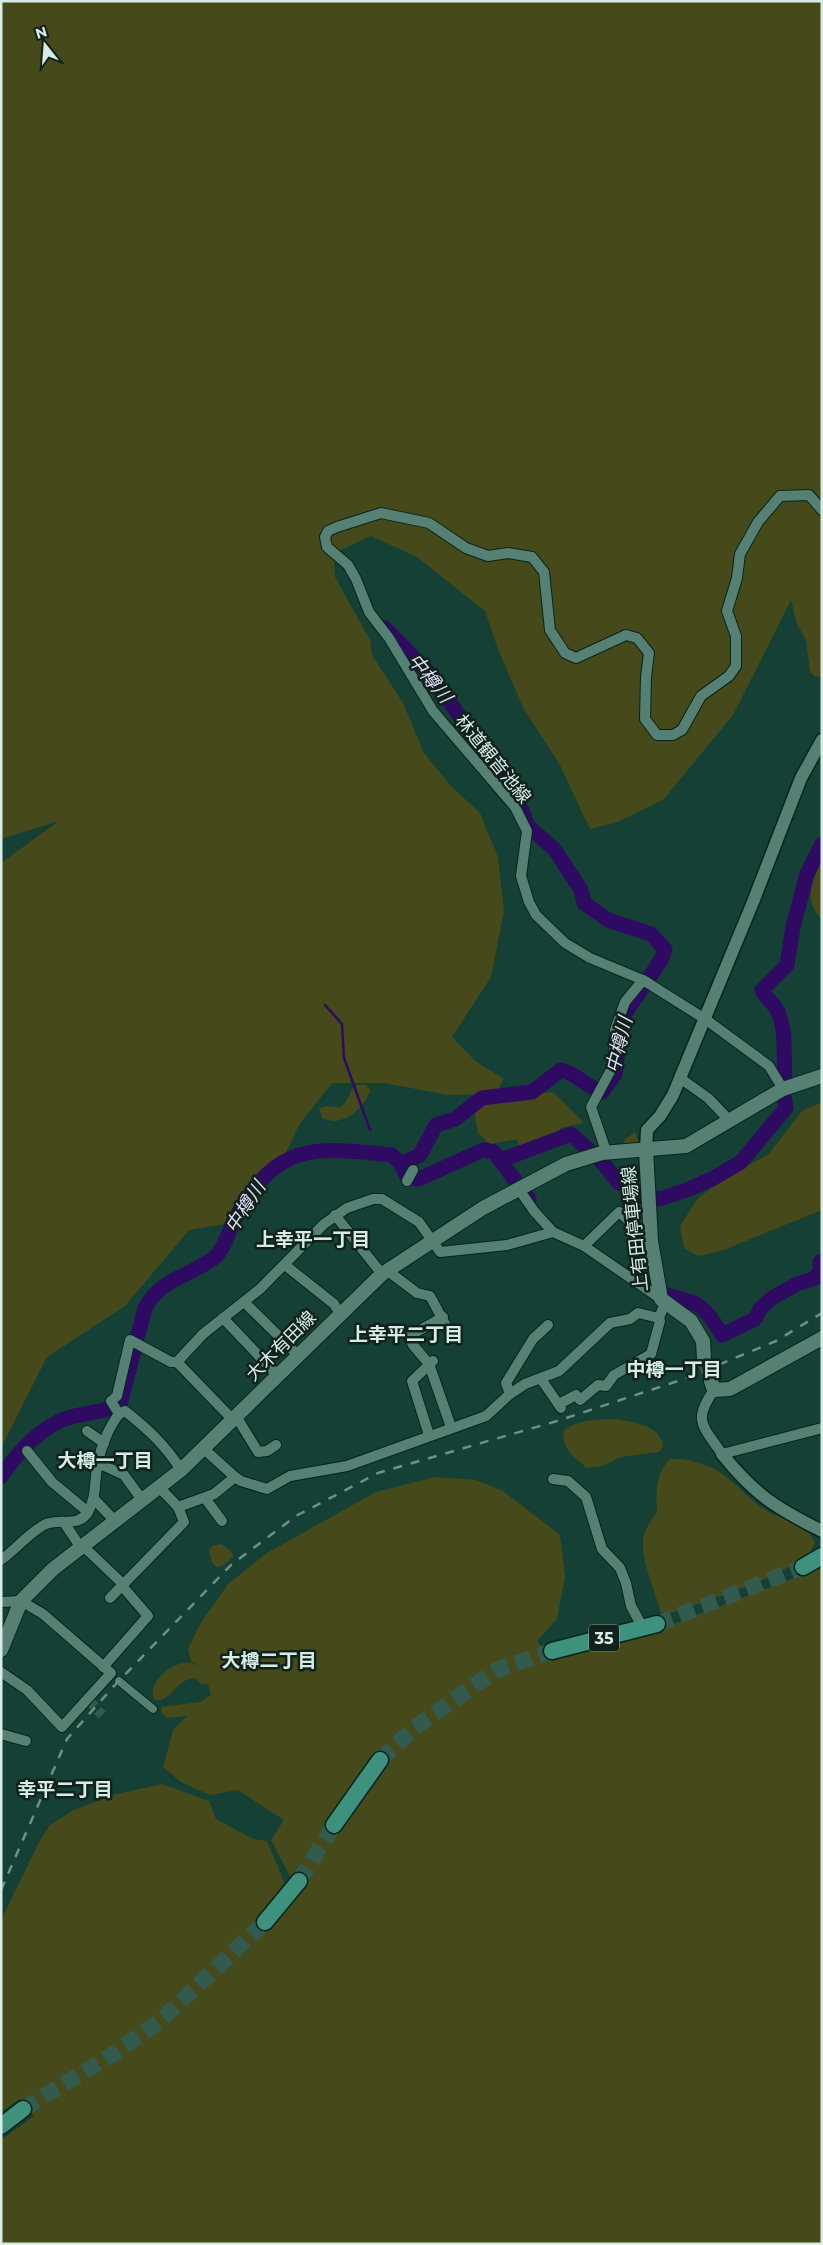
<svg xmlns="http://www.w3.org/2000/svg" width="823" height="2245" font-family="Montserrat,'Noto Sans JP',sans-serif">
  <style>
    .green { fill: #464a1a }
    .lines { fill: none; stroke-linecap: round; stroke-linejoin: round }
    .stream { stroke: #2f0a63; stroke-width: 2.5 }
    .river { stroke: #2f0a63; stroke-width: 15 }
    .minor-tunnel { stroke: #325a4f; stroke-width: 10; stroke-dasharray: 10 5; stroke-linecap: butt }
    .secondary-tunnel { stroke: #325a4f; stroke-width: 14; stroke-dasharray: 14 7; stroke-linecap: butt }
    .trunk-tunnel { stroke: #325a4f; stroke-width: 16; stroke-dasharray: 16 8; stroke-linecap: butt }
    .pedestrian-casing { stroke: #04251d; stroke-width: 10 }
    .minor-casing { stroke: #04251d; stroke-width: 12 }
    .tertiary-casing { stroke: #04251d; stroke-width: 15 }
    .secondary-casing { stroke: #04251d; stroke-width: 16 }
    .trunk-casing { stroke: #04251d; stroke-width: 19 }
    .pedestrian { stroke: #568074; stroke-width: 8 }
    .minor { stroke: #568074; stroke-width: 10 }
    .tertiary { stroke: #568074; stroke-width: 12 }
    .secondary { stroke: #568074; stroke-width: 14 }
    .trunk { stroke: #3e927d; stroke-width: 16 }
    .rail { stroke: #6f9087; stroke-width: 2.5; stroke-dasharray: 9 9; stroke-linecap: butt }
    .labels { text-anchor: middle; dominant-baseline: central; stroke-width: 5; stroke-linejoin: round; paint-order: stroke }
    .shield { fill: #11221d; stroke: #9bafa9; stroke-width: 1 }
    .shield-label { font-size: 16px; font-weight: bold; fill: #d6ece5 }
    .street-label { font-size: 18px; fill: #d6ece5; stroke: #11221d }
    .water-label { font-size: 19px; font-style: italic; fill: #dfdbf4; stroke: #11221d }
    .neighbourhood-label { font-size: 19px; font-weight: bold; fill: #d6ece5; stroke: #11221d }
  </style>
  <rect width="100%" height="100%" fill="#154035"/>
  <g class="green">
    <path d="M1,1h821v676l-8,-1 -4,-5 -4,-31 -9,-16 -6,-24 -58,115 -70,85 -46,22 -27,7 -30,-64 -36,-56 -25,-57 -14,-41 -68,-54 -46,-21 -37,17 1,24 35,63 2,15 31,48 21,50 27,33 29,27 18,44 6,54 -13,66 -39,60 23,24 29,18 -9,15 -46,1 -65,-12h-52l-33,42 -21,44 -47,54 -42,7 -64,76 -78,51 -46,91v-585l58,-42 -58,18z"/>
    <path d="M822,858v62c-20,-22 -9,-38 0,-62z"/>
    <path d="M358,1085h8l4,5c-3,14 -21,31 -36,31 -3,0 -8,-2 -12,-3l-3,-10c21,-7 20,11 33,-19z"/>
    <path d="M553,1092l31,31 -24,5v5l-41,13 -2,-7 -27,5 -12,-11 -4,-22 10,-9z"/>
    <path d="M822,1102v108l-101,41 -23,5 -14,-8 -4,-22 18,-28 29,-21 42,-23 33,-43z"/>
    <path d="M635,1132l4,11 -14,2 -1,-5z"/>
    <path d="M616,1419c16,3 45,6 47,27l-4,6 -38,5 -18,9 -16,2c-13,-11 -27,-20 -23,-38 16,-11 33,-10 52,-11z"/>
    <path d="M670,1459c14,-1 33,4 46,11 20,11 34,33 55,43 17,8 35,10 44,29 -3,10 -10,18 -20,22 -41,23 -89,37 -133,52 -6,-24 -20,-50 -19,-76 1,-10 8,-20 14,-28 -1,-19 -2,-38 13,-53z"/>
    <path d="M435,1477l41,3 27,11 57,44 5,41 -8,43 -20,22 13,17 115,-31 137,-52 20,-12v681h-821v-104l33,-24 -14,-17 -19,13v-192l38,-78 11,-17 22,-14 41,-16 49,-11 47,17 7,18 37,20 14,2 19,45 -30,32 15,10 34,-44 -15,-8 -19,-36 13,-20 -46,-30 -28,5 -29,-13 -18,-15 10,-37 14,-14 -20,2 -6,-6v-5l39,-5 11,-7 -3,-11h-6l-7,-6c-19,0 -26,28 -41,21 -7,-18 21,-40 38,-36 3,1 8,4 11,5l-12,-7 -3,-12 12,-25 28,-40 39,-31 109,-61z"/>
    <path d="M222,1544l10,8 1,5 -11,9 -5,1 -5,-4 -3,-12 3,-5z"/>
  </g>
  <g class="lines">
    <path class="stream" d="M325,1005l17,19 2,34 26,72"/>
    <g class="river">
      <path d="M385,628l47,48 86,126 10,24 27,24 26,40 3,13 24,17 43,14 14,15 -4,11 -39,58 -7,56 -13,18c-18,-6 -22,-17 -41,-22l-29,22 -50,6 -27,21 -19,6 -16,30 -19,9"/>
      <path d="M785,1080c-2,-21 2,-48 -7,-68 -3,-9 -13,-13 -16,-22l25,-25 6,-38 14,-53 15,-30"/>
      <path d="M501,1160l70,-26 32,29 15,19 30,18 15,-2 26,-9 23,-10 29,-17 45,-54 -2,-13"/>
      <path d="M654,1289c13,8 26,9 40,14 13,6 21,21 28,32l33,-16 5,-10 12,-11 25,-14 18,-6 5,-7v-9l2,-1"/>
      <path d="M1,1477c15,-23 42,-53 70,-60 18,-5 33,-4 49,-13l25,-96c16,-30 44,-31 69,-50 12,-10 15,-30 23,-43 42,-74 78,-68 155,-60l9,9 6,13 12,2 64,-29 11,2 35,47"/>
    </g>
    <path class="minor-tunnel" d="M88,1699l14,16"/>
    <path class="secondary-tunnel" d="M704,1359l7,22"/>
    <g class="trunk-tunnel">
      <path d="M657,1624l146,-57"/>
      <path d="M380,1760l34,-32 84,-59 54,-18"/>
      <path d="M299,1881l35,-56"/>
      <path d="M23,2109l87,-53 50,-35 105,-99"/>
    </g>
    <g class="pedestrian-casing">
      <path id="pedestrian" d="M119,1681l34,28"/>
    </g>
    <g class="minor-casing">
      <g id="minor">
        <path d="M701,1016l68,50 14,23"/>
        <path d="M705,1019l-62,-39 -53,-22 -25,-15 -29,-28 -7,-13 -8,-26 6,-45 -12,-24 -82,-96 -44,-73 -20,-26 -13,-33 -8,-14 -21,-18 -2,-10 3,-6 9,-4 44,-14 48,10 37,25 22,8 20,-3 24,4 12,15 6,58 15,23 11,5 50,-23 11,3 12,15 -3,24 -1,42 12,16h16l9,-5 19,-34 28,-20 7,-10v-30l-9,-25 10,-33 3,-24 18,-32 22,-26 29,-1 13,15"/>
        <path d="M680,1078l28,20 22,23"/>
        <path d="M604,1145l-13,-38 22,-41 2,-36 10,-28 18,-22 5,3"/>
        <path d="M407,1181l6,-11"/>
        <path d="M518,1188l16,23 19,21 31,14 77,53"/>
        <path d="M335,1215l47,59"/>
        <path d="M584,1246l35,-34 32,28"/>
        <path d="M285,1265l49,39 6,10"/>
        <path d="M388,1271l29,22 13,3 21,39"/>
        <path d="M245,1303l54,53"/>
        <path d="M443,1317l-34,19 4,9 16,19 22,63"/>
        <path d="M223,1318l55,58"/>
        <path d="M177,1362l56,58"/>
        <path d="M541,1379l20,29"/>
        <path d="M714,1390c-22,31 -11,36 8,64l100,-26"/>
        <path d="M510,1394l-4,-11 27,-44 15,-14"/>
        <path d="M559,1404l17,-9 4,5 18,-15 8,1 8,-11 37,-21 9,-33 -1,-3"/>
        <path d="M119,1414l-8,-13 6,-5 13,-56 41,22h6l26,-28 57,-45 64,-65 23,-16 26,-9h9l37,23 21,30 67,-7 46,-13"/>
        <path d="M236,1416l22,36 9,-1 9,-6"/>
        <path d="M87,1431l17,12"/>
        <path d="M429,1435l-17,-54 21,-20"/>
        <path d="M27,1451l25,31 36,30"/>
        <path d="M98,1463l26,12 19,26"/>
        <path d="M235,1477l6,4 26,8 23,-13 57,-10 139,-50 24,-22 15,-10 34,-13 51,-48 20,-4 8,-6 21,5 6,-15"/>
        <path d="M553,1479l15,2 18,16 16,52 18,19 6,15 5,23 12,22"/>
        <path d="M205,1498l17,23"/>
        <path d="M94,1499l22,23"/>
        <path d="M178,1507l36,-13 21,-17 -31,-28"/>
        <path d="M65,1524l16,24"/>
        <path d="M83,1546l41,39"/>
        <path d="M1,1560c14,-10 31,-30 45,-36 15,-6 32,4 42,-12 9,-15 6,-33 10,-49 3,-17 11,-36 21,-49l6,-3c23,18 41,35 56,59"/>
        <path d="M110,1598l74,-76 -6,-15 -18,-19"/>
        <path d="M1,1602l20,-1 22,13 68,59 -49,54 -35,-37 -26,-18"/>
        <path d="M103,1667l45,-51 -25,-29"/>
        <path d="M1,1734l25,7"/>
      </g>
    </g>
    <g class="tertiary-casing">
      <g id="tertiary">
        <path d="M646,1150l1,-20 13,-14 13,-21 80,-193 48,-124 21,-38"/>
        <path d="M722,1454c33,41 54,54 100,77"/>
      </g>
    </g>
    <g class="secondary-casing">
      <g id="secondary">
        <path d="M646,1150l5,91 10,58 30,22 12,20 1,18"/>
        <path d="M711,1381l3,9 16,-1 92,-51"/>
        <path d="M1,1650l20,-49 32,-32 128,-99 201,-196 101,-66 83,-44 36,-11 84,-7 97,-57 39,-13"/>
      </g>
    </g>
    <g class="trunk-casing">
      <g id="trunk">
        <path d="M803,1567l19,-11"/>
        <path d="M552,1651l105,-27"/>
        <path d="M334,1825l46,-65"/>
        <path d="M265,1922l34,-41"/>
        <path d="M1,2126l22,-17"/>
      </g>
    </g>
    <use href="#pedestrian" class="pedestrian"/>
    <use href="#minor" class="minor"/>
    <use href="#tertiary" class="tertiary"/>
    <use href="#secondary" class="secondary"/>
    <use href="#trunk" class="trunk"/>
    <path class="rail" d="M1,1890l66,-151 47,-53 117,-121 65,-49 82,-43 179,-52 127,-42 92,-38 46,-28"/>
  </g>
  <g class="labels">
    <rect class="shield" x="589" y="1624.5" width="30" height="27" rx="4"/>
    <g class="shield-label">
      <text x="604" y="1638">35</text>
    </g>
    <g class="street-label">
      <text transform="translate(493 759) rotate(51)">林道観音池線</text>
      <text transform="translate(635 1229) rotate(-96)">上有田停車場線</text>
      <text transform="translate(281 1346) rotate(-45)">大木有田線</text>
    </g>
    <g class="water-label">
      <text transform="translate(430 678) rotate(51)">中樽川</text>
      <text transform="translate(619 1045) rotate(-76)">中樽川</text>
      <text transform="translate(245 1207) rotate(-57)">中樽川</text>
    </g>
    <g class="neighbourhood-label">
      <text x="313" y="1239">上幸平一丁目</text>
      <text x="406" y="1334">上幸平二丁目</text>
      <text x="674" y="1369">中樽一丁目</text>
      <text x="105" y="1460">大樽一丁目</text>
      <text x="269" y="1660">大樽二丁目</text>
      <text x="65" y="1789">幸平二丁目</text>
    </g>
  </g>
  <rect width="823" height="2245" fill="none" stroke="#d6ece5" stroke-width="5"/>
  <g transform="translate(45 45) rotate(343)" stroke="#11221d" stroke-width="4" paint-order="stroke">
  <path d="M0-4L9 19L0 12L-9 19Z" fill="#d6ece5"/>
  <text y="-8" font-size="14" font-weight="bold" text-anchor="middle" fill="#d6ece5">N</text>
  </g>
</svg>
